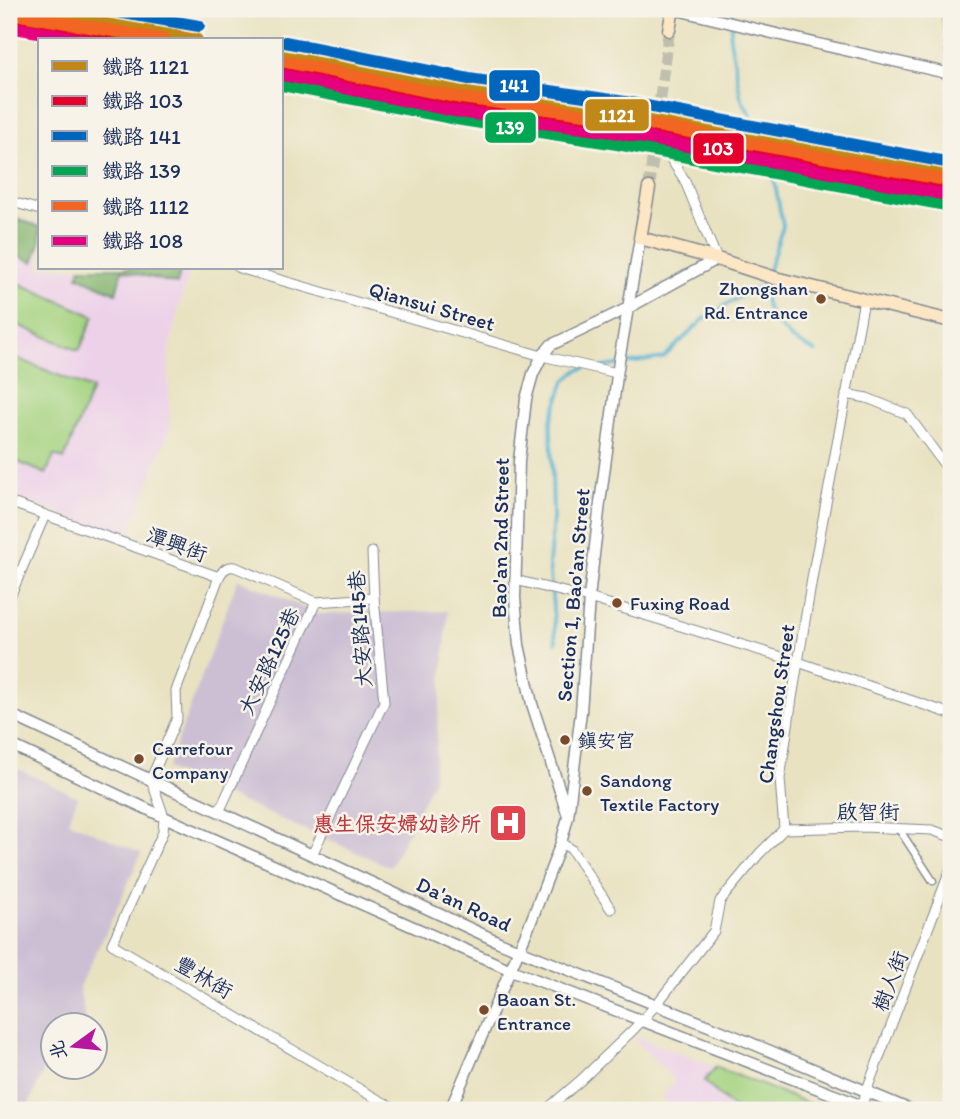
<svg xmlns="http://www.w3.org/2000/svg" width="960" height="1119" font-family="Itim,'LXGW WenKai TC',sans-serif">
  <style>
    .built { fill: #edd1e9 }
    .industrial { fill: #ccbfd4 }
    .green { fill: #a5d381; stroke: #608170; stroke-width: 2 }
    .forest { fill: #84b56f; stroke: #507266; stroke-width: 2 }
    .lines { fill: none; stroke-linecap: round; stroke-linejoin: round }
    .stream { stroke: #54b3d2; stroke-width: 3.5 }
    .secondary-tunnel { stroke: #c0bead; stroke-width: 12; stroke-dasharray: 12 6; stroke-linecap: butt }
    .pedestrian-casing { stroke: #828890; stroke-width: 9 }
    .minor-casing { stroke: #828890; stroke-width: 11 }
    .tertiary-casing { stroke: #828890; stroke-width: 13 }
    .secondary-casing { stroke: #828890; stroke-width: 15 }
    .pedestrian { stroke: #fff; stroke-width: 6 }
    .minor { stroke: #fff; stroke-width: 9 }
    .tertiary { stroke: #fff; stroke-width: 10 }
    .secondary { stroke: #fce6c4; stroke-width: 12 }
    .rail { stroke: #1b2f5e; stroke-width: 3.5 }
    .rail-1-casing { stroke: #f7f3e8; stroke-width: 18 }
    .rail-2-casing { stroke: #f7f3e8; stroke-width: 18 }
    .rail-3-casing { stroke: #f7f3e8; stroke-width: 18 }
    .rail-4-casing { stroke: #f7f3e8; stroke-width: 18 }
    .rail-5-casing { stroke: #f7f3e8; stroke-width: 18 }
    .rail-6-casing { stroke: #f7f3e8; stroke-width: 18 }
    .rail-1 { stroke: #c08818; stroke-width: 12 }
    .rail-2 { stroke: #e4002b; stroke-width: 12 }
    .rail-3 { stroke: #0065bd; stroke-width: 12 }
    .rail-4 { stroke: #00a651; stroke-width: 12 }
    .rail-5 { stroke: #f26522; stroke-width: 12 }
    .rail-6 { stroke: #e5007d; stroke-width: 12 }
    .bus-dot { fill: #7a4b2a; stroke: #f7f3e8; stroke-width: 2.5 }
    .labels { text-anchor: middle; dominant-baseline: central; stroke-width: 5; stroke-linejoin: round; paint-order: stroke }
    .bus-label { font-size: 19px; fill: #1b2f5e; stroke: #f7f3e8; text-anchor: start }
    .street-label { font-size: 21px; fill: #1b2f5e; stroke: #f7f3e8 }
    .health-label { font-size: 21px; font-weight: bold; fill: #be3a42; stroke: #f7f3e8; text-anchor: end }
    .line-badge { stroke: #f7f3e8; stroke-width: 2.5 }
    .badge-label { font-size: 19px; text-anchor: middle; font-weight: bold; fill: #fff }
  </style>
  <rect width="100%" height="100%" fill="#f7f3e8"/>
  <filter id="ink" filterUnits="userSpaceOnUse"><feTurbulence type="fractalNoise" baseFrequency=".0143" numOctaves="2"/><feDisplacementMap in="SourceGraphic" scale="14" xChannelSelector="R" yChannelSelector="G"/><feConvolveMatrix kernelMatrix="1 2 1 2 8 2 1 2 1" color-interpolation-filters="sRGB"/></filter>
  <filter id="wash" filterUnits="userSpaceOnUse"><feTurbulence type="fractalNoise" baseFrequency=".00686" numOctaves="4" result="noise"/><feDisplacementMap in="SourceGraphic" scale="28" xChannelSelector="R" yChannelSelector="G"/><feGaussianBlur stdDeviation="1.57" result="paint"/><feColorMatrix in="noise" values="0 0 0 0 0 0 0 0 0 0 0 0 0 0 0 0 0 1.4 0 .05"/><feComposite in="paint" operator="in"/></filter>
  <g filter="url(#wash)">
    <rect width="100%" height="100%" fill="#e9e2c1"/>
    <g class="built">
      <path d="M9,214l31,11v43h152l-13,37 -11,52 2,71 -43,110 -118,-43z"/>
      <path d="M638,1037l184,73h-146l-14,-14 13,-15 -41,-42z"/>
    </g>
    <g class="industrial">
      <path d="M238,579l80,35 130,-3 -15,170 -43,86 -223,-98z"/>
      <path d="M9,765l69,32 -10,24 73,32 -25,58 -37,76 7,37h-34v29l-26,57h-17z"/>
    </g>
    <g class="green">
      <path d="M9,279l85,37 -15,35 -70,-30z"/>
      <path d="M9,355l83,34 -28,70 -10,-4 -8,19 -37,-16z"/>
      <path d="M716,1067l109,43h-90l-31,-29z"/>
    </g>
    <g class="forest">
      <path d="M9,216l31,11v16l-7,19 -24,-10z"/>
      <path d="M80,268h101l-4,16 -55,-14 -6,23 -38,-17z"/>
    </g>
    <g class="lines">
      <g class="stream">
        <path d="M733,9l-3,30 11,59 16,29 17,52 9,47 -19,59 2,20 5,12 21,22 24,13"/>
        <path d="M603,367l60,-9 41,-39 32,-20 28,-14"/>
        <path d="M556,642l-7,-79 4,-44 -2,-99 14,-39 13,-11 7,-2"/>
      </g>
    </g>
  </g>
  <g filter="url(#ink)">
    <g class="lines">
      <path class="secondary-tunnel" d="M649,188l20,-158"/>
      <g class="pedestrian-casing">
        <path id="pedestrian" d="M899,829l34,52"/>
      </g>
      <g class="minor-casing">
        <g id="minor">
          <path d="M946,9l5,60"/>
          <path d="M666,152l18,27 33,80"/>
          <path d="M9,201l31,9"/>
          <path d="M239,268l303,88 75,17"/>
          <path d="M846,394l21,4 40,16 37,50 7,8"/>
          <path d="M9,502l210,75c4,-7 7,-11 16,-10l81,35 58,-4"/>
          <path d="M219,577l-43,114 1,27 -26,61 13,38 -1,15 -51,112 249,146 36,20"/>
          <path d="M515,580l74,18 209,64 153,52"/>
          <path d="M9,599l36,-84"/>
          <path d="M219,812l97,-210"/>
          <path d="M784,829l79,-2 69,3 19,7"/>
          <path d="M561,843l10,6 40,60"/>
          <path d="M312,855l72,-153 -10,-104 -2,-46"/>
          <path d="M862,1106l4,-14 85,-224"/>
          <path d="M546,1110l35,-30 53,-51 22,-24 58,-74 6,-30 39,-47 25,-25 -4,-50 12,-81 22,-131 50,-267"/>
        </g>
      </g>
      <g class="tertiary-casing">
        <g id="tertiary">
          <path d="M673,9l141,34 137,31"/>
          <path d="M9,714l490,228 240,96 172,72"/>
          <path d="M9,744l155,73 347,153 362,140"/>
          <path d="M567,813l-35,-109 -13,-59 -4,-47 4,-137 7,-62 7,-25 9,-18 9,-11 77,-37 89,-49"/>
          <path d="M450,1110l80,-186 31,-81 7,-26 13,-105 8,-114 11,-95 19,-142 21,-123"/>
        </g>
      </g>
      <g class="secondary-casing">
        <g id="secondary">
          <path d="M669,30l4,-21"/>
          <path d="M649,188l-9,50 77,21 58,19 176,43"/>
        </g>
      </g>
      <use href="#pedestrian" class="pedestrian"/>
      <use href="#minor" class="minor"/>
      <use href="#tertiary" class="tertiary"/>
      <use href="#secondary" class="secondary"/>
      <g class="rail">
        <path d="M601,117l14,6 137,29 67,20 132,27"/>
        <path d="M689,129l206,21 56,10"/>
      </g>
      <g class="rail-1-casing">
        <g id="rail-1">
          <path d="M21,9l176,31"/>
          <path d="M282,56l185,37 155,23 329,61"/>
        </g>
      </g>
      <g class="rail-2-casing">
        <g id="rail-2">
          <path d="M19,23l99,17"/>
          <path d="M282,70l182,37 156,23 328,61"/>
        </g>
      </g>
      <g class="rail-3-casing">
        <g id="rail-3">
          <path d="M100,9l99,17"/>
          <path d="M285,42l184,37 156,23 326,61"/>
        </g>
      </g>
      <g class="rail-4-casing">
        <path id="rail-4" d="M282,85l180,35 155,24 329,61"/>
      </g>
      <g class="rail-5-casing">
        <g id="rail-5">
          <path d="M9,13l156,27"/>
          <path d="M282,61l179,37 154,20 336,63"/>
        </g>
      </g>
      <g class="rail-6-casing">
        <g id="rail-6">
          <path d="M9,27l75,13"/>
          <path d="M282,75l176,37 155,20 335,63"/>
        </g>
      </g>
      <use href="#rail-1" class="rail-1"/>
      <use href="#rail-2" class="rail-2"/>
      <use href="#rail-3" class="rail-3"/>
      <use href="#rail-4" class="rail-4"/>
      <use href="#rail-5" class="rail-5"/>
      <use href="#rail-6" class="rail-6"/>
    </g>
  </g>
  <defs>
    <g id="hospital-square" transform="scale(2.0125)"><rect x="-9" y="-9" width="18" height="18" rx="4" fill="#e0444e" stroke="#f7f3e8"/><path d="M-5-5h3v3.5h4V-5h3V5h-3V1.5h-4V5h-3Z" fill="#fff"/></g>
  </defs>
  <g fill-rule="evenodd">
    <use href="#hospital-square" x="508" y="823"/>
  </g>
  <g class="bus-dot">
    <circle cx="821" cy="299" r="6"/>
    <circle cx="617" cy="603" r="6"/>
    <circle cx="565" cy="740" r="6"/>
    <circle cx="139" cy="759" r="6"/>
    <circle cx="587" cy="791" r="6"/>
    <circle cx="484" cy="1010" r="6"/>
  </g>
  <g class="labels">
    <g class="bus-label">
      <text x="808" y="288" text-anchor="end">Zhongshan<tspan x="808" dy="24">Rd. Entrance</tspan></text>
      <text x="630" y="603">Fuxing Road</text>
      <text x="578" y="740">鎮安宮</text>
      <text x="152" y="748">Carrefour<tspan x="152" dy="24">Company</tspan></text>
      <text x="600" y="780">Sandong<tspan x="600" dy="24">Textile Factory</tspan></text>
      <text x="497" y="999">Baoan St.<tspan x="497" dy="24">Entrance</tspan></text>
    </g>
    <g class="street-label">
      <text transform="translate(432 306) rotate(16)">Qiansui Street</text>
      <text transform="translate(500 538) rotate(-89)">Bao'an 2nd Street</text>
      <text transform="translate(177 544) rotate(20)">潭興街</text>
      <text transform="translate(573 595) rotate(-85)">Section 1, Bao'an Street</text>
      <text transform="translate(360 629) rotate(-94)">大安路145巷</text>
      <text transform="translate(269 661) rotate(-65)">大安路125巷</text>
      <text transform="translate(776 704) rotate(-82)">Changshou Street</text>
      <text x="868" y="811">啟智街</text>
      <text transform="translate(464 904) rotate(25)">Da'an Road</text>
      <text transform="translate(204 977) rotate(30)">豐林街</text>
      <text transform="translate(890 981) rotate(-69)">樹人街</text>
    </g>
    <g class="health-label">
      <text x="481" y="823">惠生保安婦幼診所</text>
    </g>
  </g>
  <g class="line-badge">
    <rect x="488" y="69" width="53" height="33" rx="7" fill="#0065bd"/>
    <rect x="584" y="98" width="66" height="34" rx="7" fill="#c08818"/>
    <rect x="484" y="111" width="53" height="33" rx="7" fill="#00a651"/>
    <rect x="692" y="132" width="53" height="33" rx="7" fill="#e4002b"/>
  </g>
  <g class="badge-label">
    <text x="514" y="92">141</text>
    <text x="617" y="122">1121</text>
    <text x="510" y="134">139</text>
    <text x="718" y="155">103</text>
  </g>
  <rect width="960" height="1119" fill="none" stroke="#f7f3e8" stroke-width="35"/>
  <rect x="38" y="38" width="245" height="231" fill="#f7f3e8" stroke="#9fa5b1" stroke-width="2"/>
  <rect x="52" y="61" width="35" height="10" fill="#c08818" stroke="#9fa5b1" stroke-width="2"/>
  <text x="102" y="74" font-size="21" fill="#1b2f5e">鐵路 1121</text>
  <rect x="52" y="96" width="35" height="10" fill="#e4002b" stroke="#9fa5b1" stroke-width="2"/>
  <text x="102" y="108" font-size="21" fill="#1b2f5e">鐵路 103</text>
  <rect x="52" y="131" width="35" height="10" fill="#0065bd" stroke="#9fa5b1" stroke-width="2"/>
  <text x="102" y="144" font-size="21" fill="#1b2f5e">鐵路 141</text>
  <rect x="52" y="166" width="35" height="10" fill="#00a651" stroke="#9fa5b1" stroke-width="2"/>
  <text x="102" y="178" font-size="21" fill="#1b2f5e">鐵路 139</text>
  <rect x="52" y="201" width="35" height="10" fill="#f26522" stroke="#9fa5b1" stroke-width="2"/>
  <text x="102" y="214" font-size="21" fill="#1b2f5e">鐵路 1112</text>
  <rect x="52" y="236" width="35" height="10" fill="#e5007d" stroke="#9fa5b1" stroke-width="2"/>
  <text x="102" y="248" font-size="21" fill="#1b2f5e">鐵路 108</text>
  <g transform="translate(74 1046) rotate(255)"><circle r="33" fill="#f7f3e8" stroke="#9fa5b1" stroke-width="2"/>
  <path d="M0-5L12 26L0 18L-12 26Z" fill="#b5179e"/>
  <text y="-10" font-size="19" font-weight="bold" text-anchor="middle" fill="#1b2f5e">北</text>
  </g>
</svg>
